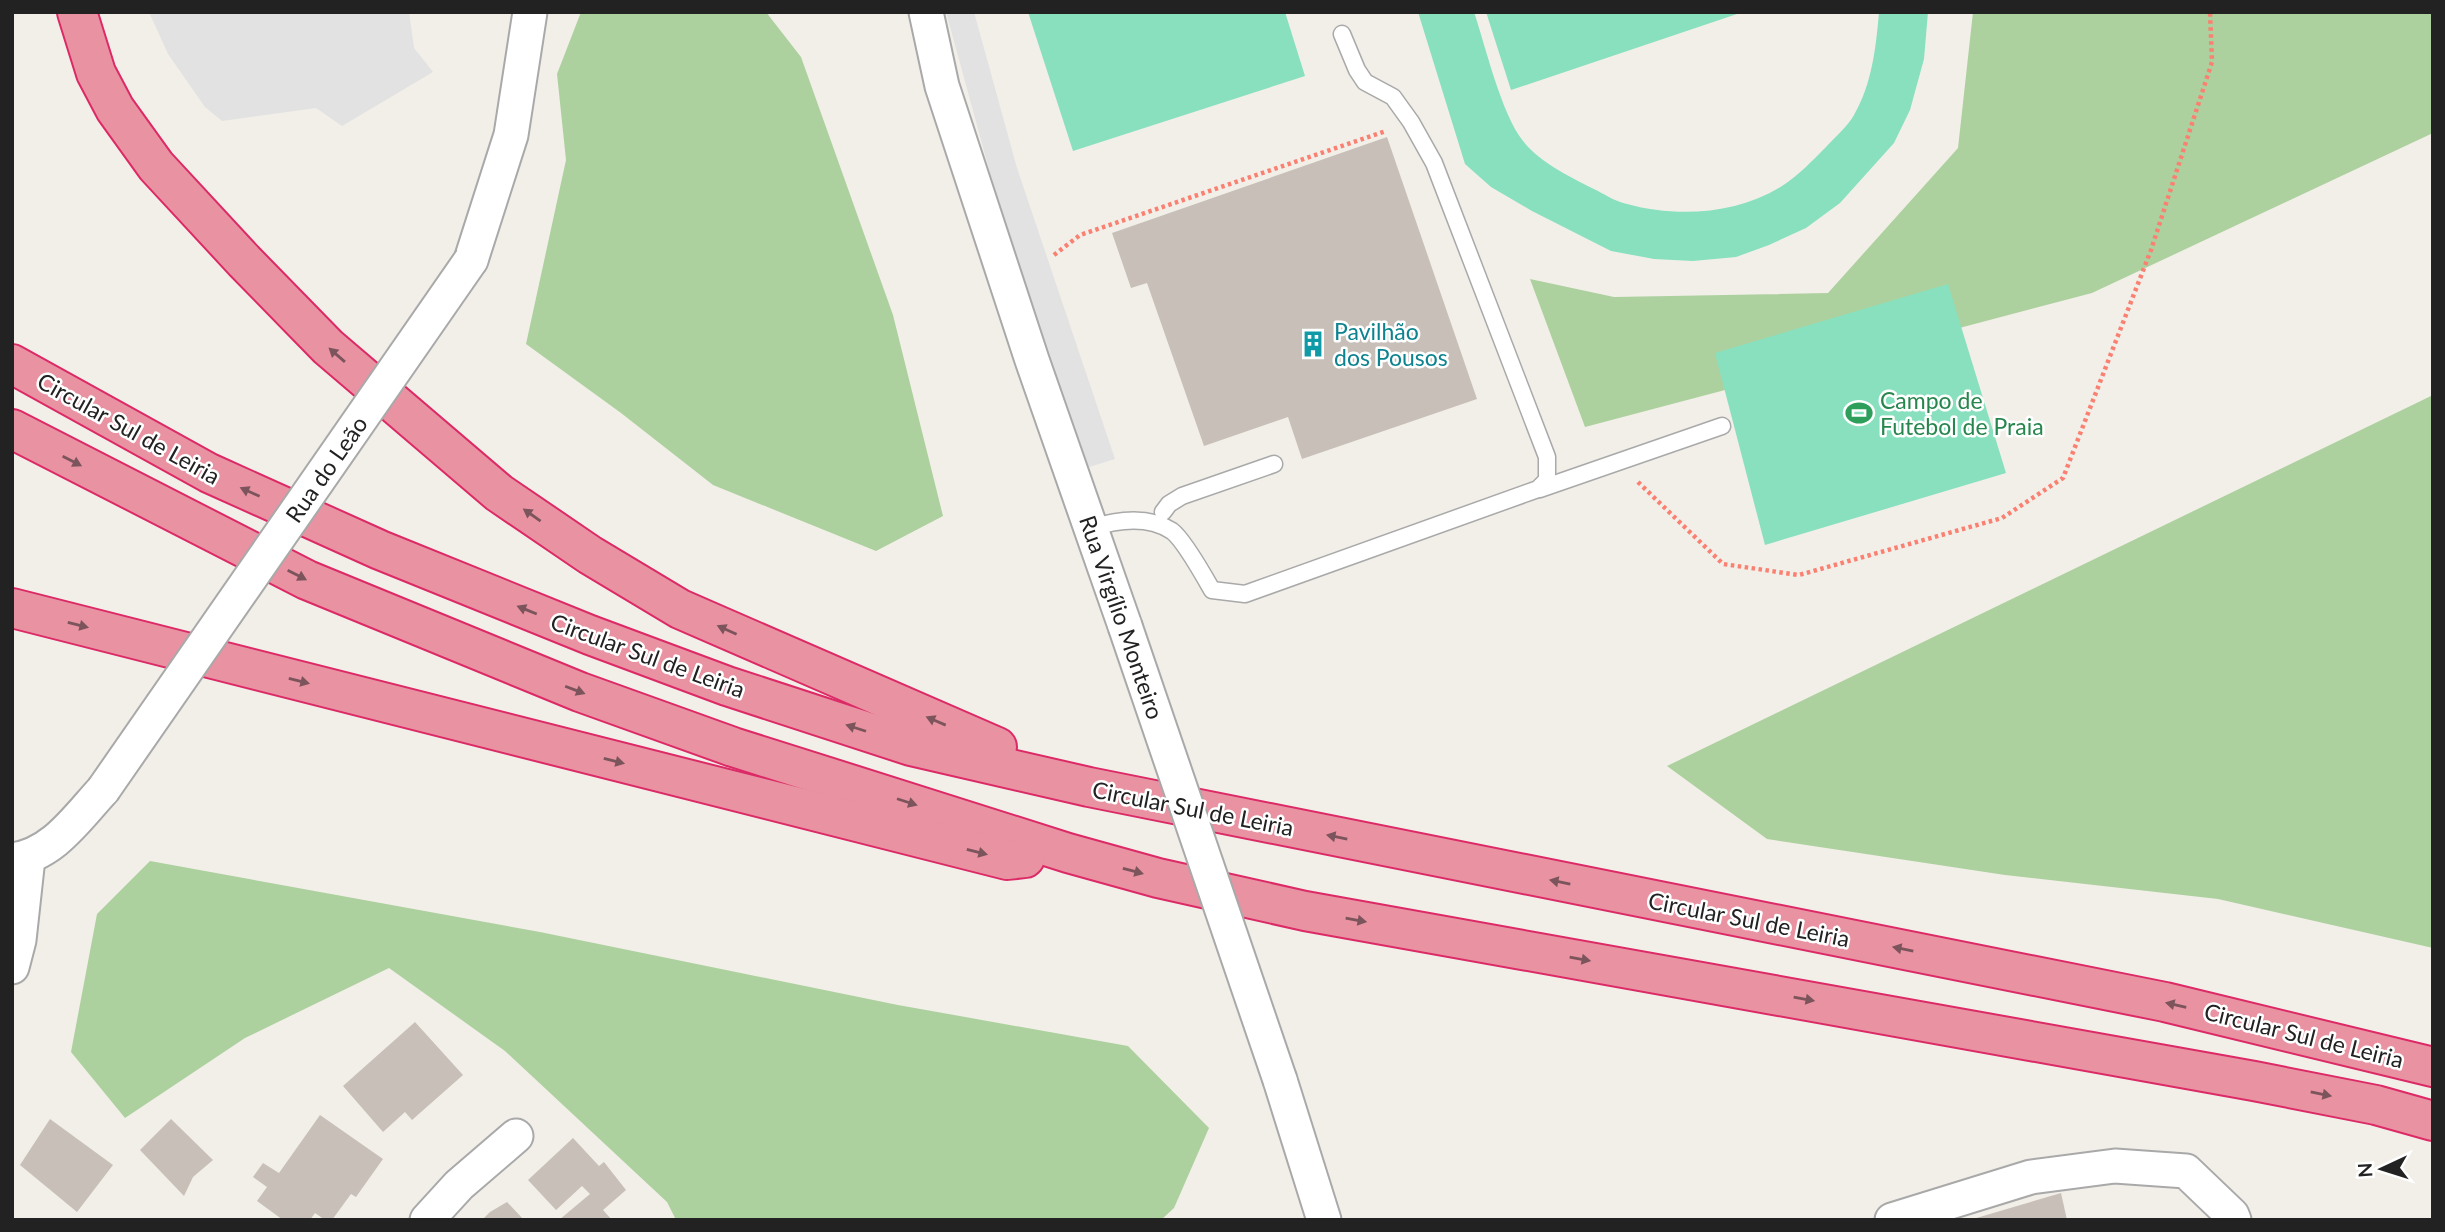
<svg xmlns="http://www.w3.org/2000/svg" width="2445" height="1232" font-family="Lato,sans-serif">
  <style>
    .forest { fill: #add19e }
    .pitch { fill: #88e0be }
    .parking { fill: #e2e2e2 }
    .building { fill: #c7bfb8 }
    .lines { fill: none; stroke-linecap: round; stroke-linejoin: round }
    .lane-casing { stroke: #a9a9a9; stroke-width: 19 }
    .street-casing { stroke: #a9a9a9; stroke-width: 37 }
    .highway-casing { stroke: #dc2a67; stroke-width: 42 }
    .path { stroke: #fa8072; stroke-width: 4.5; stroke-dasharray: 3.5 3.5; stroke-linecap: butt }
    .lane { stroke: #fff; stroke-width: 16 }
    .street { stroke: #fff; stroke-width: 33 }
    .highway { stroke: #e892a2; stroke-width: 38 }
    .street-bridge-casing { stroke: #a9a9a9; stroke-width: 37; stroke-linecap: butt }
    .street-bridge { stroke: #fff; stroke-width: 33 }
    .oneway { fill: #7b545c }
    .labels { text-anchor: middle; dominant-baseline: central; stroke-width: 5; stroke-linejoin: round; paint-order: stroke }
    .culture-label { font-size: 23px; fill: #0d838f; stroke: #fff; text-anchor: start }
    .leisure-label { font-size: 23px; fill: #27864d; stroke: #fff; text-anchor: start }
    .street-label { font-size: 23px; fill: #222; stroke: #fff }
  </style>
  <rect width="100%" height="100%" fill="#f2efe9"/>
  <g class="forest">
    <path d="M581,12h185l35,45 92,258 50,201 -67,35 -163,-66 -92,-72 -95,-69 40,-184 -9,-86z"/>
    <path d="M1973,12h460v121l-341,160 -507,134 -55,-148 84,18 214,-4 130,-145z"/>
    <path d="M2433,395v553l-215,-49 -213,-24 -238,-36 -100,-73z"/>
    <path d="M150,861l390,71 358,73 230,41 81,82 -35,80 -13,12h-485l-9,-18 -162,-151 -116,-83 -144,70 -120,80 -54,-66 26,-138z"/>
  </g>
  <g class="pitch">
    <path d="M1028,12h257l20,64 -232,75z"/>
    <path d="M1418,12h56c12,36 27,101 49,129 17,22 51,38 75,50 9,5 19,11 29,13 51,14 110,10 155,-18 17,-11 30,-25 44,-39 9,-10 21,-20 28,-32 18,-31 22,-68 25,-103h49l-4,47 -14,51 -16,33 -54,60 -34,25 -37,17 -33,12 -43,4 -39,-2 -43,-8 -79,-40 -41,-24 -26,-23z"/>
    <path d="M1486,12h257l-232,78z"/>
    <path d="M1948,284l58,189 -241,72 -50,-192z"/>
  </g>
  <g class="parking">
    <path d="M149,12h260l5,36 19,24 -91,54 -26,-18 -94,13 -17,-14 -37,-53z"/>
    <path d="M946,12h28l43,156 98,291 -29,9 -93,-284z"/>
  </g>
  <g class="building">
    <path d="M1387,137l90,262 -175,60 -14,-42 -84,29 -57,-163 -16,5 -19,-55z"/>
    <path d="M415,1022l48,53 -51,45 -7,-8 -22,20 -40,-46z"/>
    <path d="M320,1115l63,44 -27,38 -5,-3 -19,26h-7l-10,-7 -5,7h-27l-26,-19 10,-14 -14,-10 10,-14 16,10z"/>
    <path d="M50,1119l63,46 -36,47 -57,-47z"/>
    <path d="M171,1119l42,41 -20,17 -9,19 -44,-46z"/>
    <path d="M573,1138l26,28 5,-4 22,28 -23,20 9,10h-53l31,-26 -8,-8 -26,24 -28,-30z"/>
    <path d="M2061,1193l6,27h-94v-1z"/>
    <path d="M507,1202l17,18h-42l8,-8z"/>
  </g>
  <g class="lines">
    <g class="lane-casing">
      <g id="lane">
        <path d="M1540,489l182,-63"/>
        <path d="M1163,512l6,-8 13,-8 92,-32"/>
        <path d="M1091,528c25,-8 57,-13 81,3 12,9 32,45 40,59l33,4 293,-105 9,-9v-23l-113,-294 -23,-41 -18,-25 -28,-15 -8,-12 -15,-36"/>
      </g>
    </g>
    <g class="street-casing">
      <g id="street">
        <path d="M926,12l16,74 90,274 93,266"/>
        <path d="M471,260l40,-125 19,-123"/>
        <path d="M12,860c41,-5 65,-42 91,-70"/>
        <path d="M12,967l7,-27 9,-82"/>
        <path d="M1280,1080l44,140"/>
        <path d="M427,1220l32,-35 57,-49"/>
        <path d="M1892,1220l139,-43 84,-11 71,5 46,44 2,5"/>
      </g>
    </g>
    <g class="highway-casing">
      <g id="highway">
        <path d="M77,12l19,61 19,36 41,57 88,95 84,86 171,146 91,62 90,54 317,138"/>
        <path d="M12,364l197,109 171,77 210,85 137,51 184,60 178,41 1076,215 268,65"/>
        <path d="M12,429l295,151 273,112 153,55 335,106 90,25 147,33 949,170 122,24 57,16"/>
        <path d="M12,608l995,252 18,-2"/>
      </g>
    </g>
    <g class="path">
      <path d="M1054,255l26,-20 306,-104"/>
      <path d="M1638,482l85,82 76,11 203,-57 61,-40 88,-228 61,-188 -2,-50"/>
    </g>
    <use href="#lane" class="lane"/>
    <use href="#street" class="street"/>
    <use href="#highway" class="highway"/>
    <g class="street-bridge-casing">
      <g id="street-bridge">
        <path d="M1125,626l155,454"/>
        <path d="M103,790l368,-530"/>
      </g>
    </g>
    <use href="#street-bridge" class="street-bridge"/>
  </g>
  <defs><path id="oneway-solid" d="M-6-.8H1V-3.2L6.5 0L1 3.2V.8H-6Z" transform="scale(1.75)"/></defs>
  <g class="oneway">
    <use href="#oneway-solid" transform="translate(337 355) rotate(-139)"/>
    <use href="#oneway-solid" transform="translate(72 461) rotate(27)"/>
    <use href="#oneway-solid" transform="translate(250 492) rotate(-156)"/>
    <use href="#oneway-solid" transform="translate(532 515) rotate(-145)"/>
    <use href="#oneway-solid" transform="translate(297 575) rotate(27)"/>
    <use href="#oneway-solid" transform="translate(527 610) rotate(-158)"/>
    <use href="#oneway-solid" transform="translate(78 625) rotate(14)"/>
    <use href="#oneway-solid" transform="translate(727 630) rotate(-156)"/>
    <use href="#oneway-solid" transform="translate(299 681) rotate(14)"/>
    <use href="#oneway-solid" transform="translate(575 690) rotate(21)"/>
    <use href="#oneway-solid" transform="translate(936 721) rotate(-157)"/>
    <use href="#oneway-solid" transform="translate(856 728) rotate(-162)"/>
    <use href="#oneway-solid" transform="translate(614 761) rotate(14)"/>
    <use href="#oneway-solid" transform="translate(907 802) rotate(18)"/>
    <use href="#oneway-solid" transform="translate(1337 837) rotate(-169)"/>
    <use href="#oneway-solid" transform="translate(977 852) rotate(14)"/>
    <use href="#oneway-solid" transform="translate(1133 871) rotate(15)"/>
    <use href="#oneway-solid" transform="translate(1560 882) rotate(-169)"/>
    <use href="#oneway-solid" transform="translate(1356 920) rotate(10)"/>
    <use href="#oneway-solid" transform="translate(1903 949) rotate(-169)"/>
    <use href="#oneway-solid" transform="translate(1580 959) rotate(10)"/>
    <use href="#oneway-solid" transform="translate(1804 999) rotate(10)"/>
    <use href="#oneway-solid" transform="translate(2176 1005) rotate(-167)"/>
    <use href="#oneway-solid" transform="translate(2321 1094) rotate(11)"/>
  </g>
  <defs>
    <g id="building-bare" transform="scale(2.1)"><path d="M-4-6H4V6H1V3H-1V6H-4ZM-2.5-4.3h1.7v1.8h-1.7ZM.8-4.3h1.7v1.8H.8ZM-2.5-1h1.7V.8h-1.7ZM.8-1h1.7V.8H.8Z" fill="#0f9aa8" stroke="#fff" stroke-width="2.5" paint-order="stroke"/></g>
    <g id="stadium-bare" transform="scale(2.1)"><path d="M0-5a6.5 5 0 1 0 0 10a6.5 5 0 1 0 0-10ZM-3.5-1.8h7v3.6h-7Z" fill="#2e9e5b" stroke="#fff" stroke-width="2.5" paint-order="stroke"/></g>
  </defs>
  <g fill-rule="evenodd">
    <use href="#building-bare" x="1313" y="344"/>
    <use href="#stadium-bare" x="1859" y="413"/>
  </g>
  <g class="labels">
    <g class="culture-label">
      <text x="1334" y="331">Pavilhão<tspan x="1334" dy="26">dos Pousos</tspan></text>
    </g>
    <g class="leisure-label">
      <text x="1880" y="400">Campo de<tspan x="1880" dy="26">Futebol de Praia</tspan></text>
    </g>
    <g class="street-label">
      <text transform="translate(129 428) rotate(29)">Circular Sul de Leiria</text>
      <text transform="translate(326 469) rotate(-55)">Rua do Leão</text>
      <text transform="translate(1122 617) rotate(71)">Rua Virgílio Monteiro</text>
      <text transform="translate(648 655) rotate(20)">Circular Sul de Leiria</text>
      <text transform="translate(1193 808) rotate(11)">Circular Sul de Leiria</text>
      <text transform="translate(1749 919) rotate(11)">Circular Sul de Leiria</text>
      <text transform="translate(2304 1035) rotate(14)">Circular Sul de Leiria</text>
    </g>
  </g>
  <rect width="2445" height="1232" fill="none" stroke="#222222" stroke-width="28"/>
  <g transform="translate(2382 1169) rotate(266)" stroke="#ffffff" stroke-width="5" paint-order="stroke">
  <path d="M0-5L12 26L0 18L-12 26Z" fill="#222222"/>
  <text y="-10" font-size="19" font-weight="bold" text-anchor="middle" fill="#222222">N</text>
  </g>
</svg>
